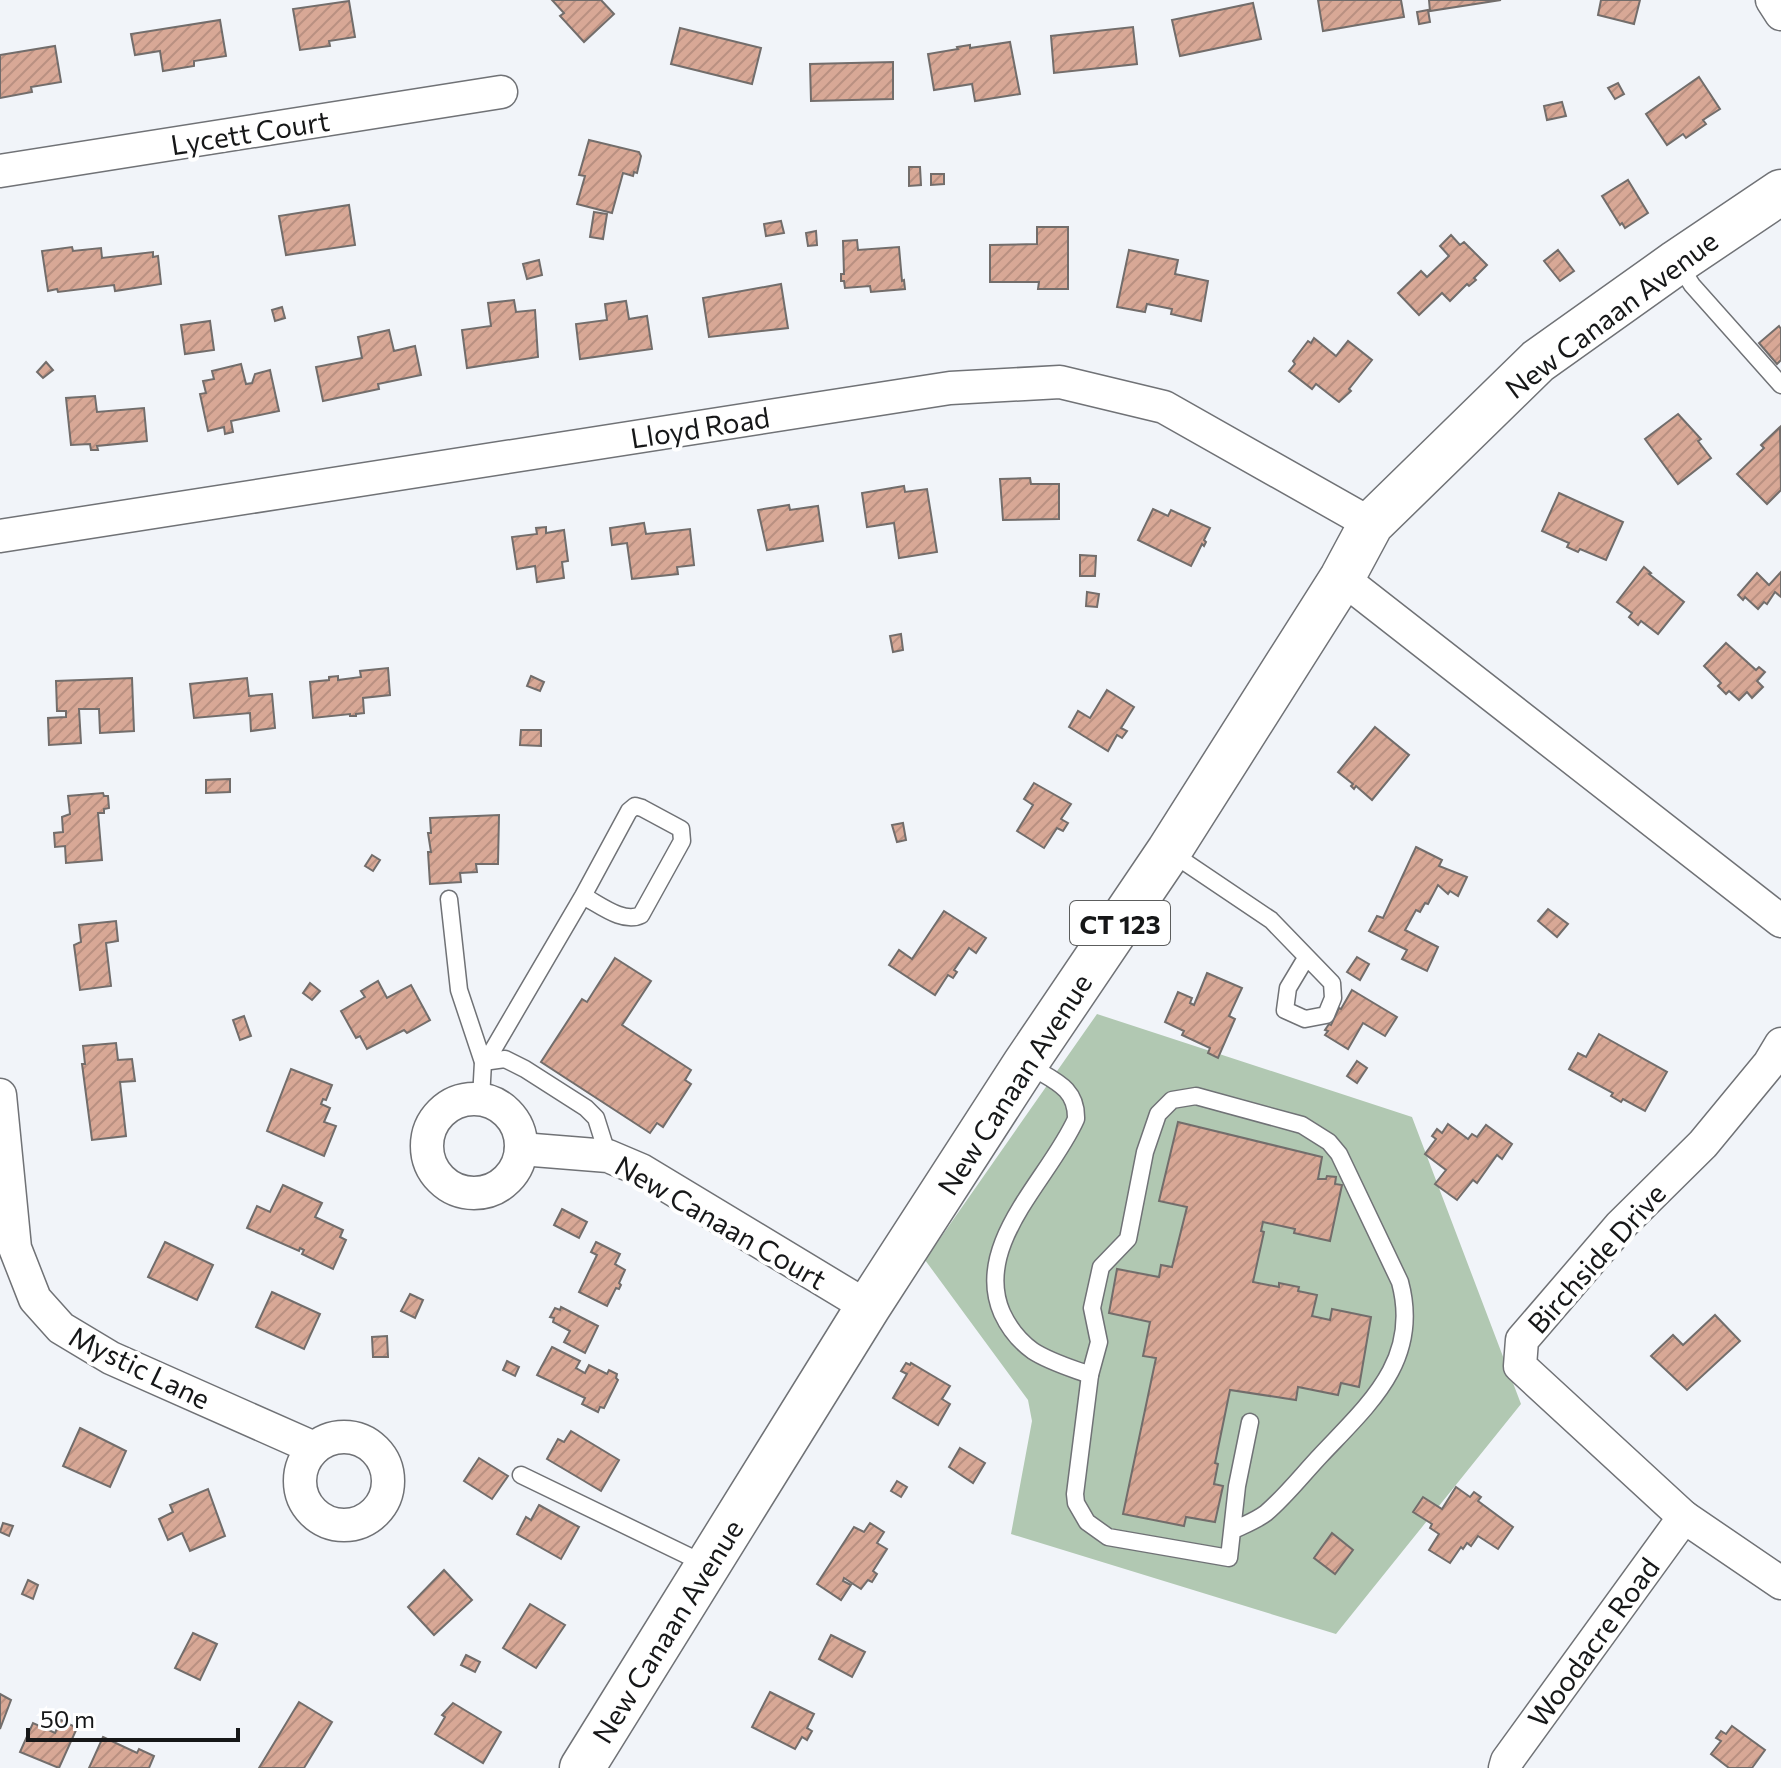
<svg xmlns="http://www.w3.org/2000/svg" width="1781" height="1768" font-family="Commissioner,sans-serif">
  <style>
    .park { fill: #b1c8b2 }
    .building { fill: url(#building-hatch); stroke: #726d6b; stroke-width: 2 }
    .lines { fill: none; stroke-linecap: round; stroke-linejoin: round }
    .service-casing { stroke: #707276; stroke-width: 19 }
    .minor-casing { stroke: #707276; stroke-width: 35 }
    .primary-casing { stroke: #707276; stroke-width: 47 }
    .service { stroke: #fff; stroke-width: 16 }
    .minor { stroke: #fff; stroke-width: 32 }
    .primary { stroke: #fff; stroke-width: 44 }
    .labels { text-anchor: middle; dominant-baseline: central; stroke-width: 8; stroke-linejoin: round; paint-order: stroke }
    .shield { fill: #fff; stroke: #5c5d5d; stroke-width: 2 }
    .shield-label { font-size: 26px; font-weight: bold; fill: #161718 }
    .street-label { font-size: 28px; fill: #161718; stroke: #fff }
  </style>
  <defs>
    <pattern id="building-hatch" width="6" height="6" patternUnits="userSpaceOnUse" patternTransform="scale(2)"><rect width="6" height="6" fill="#d8a896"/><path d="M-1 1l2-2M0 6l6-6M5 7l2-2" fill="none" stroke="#b99081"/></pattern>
  </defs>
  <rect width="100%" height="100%" fill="#f1f4f9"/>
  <path class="park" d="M1097,1014l315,103 109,287 -185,230 -325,-100 21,-113 -4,-21 -103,-140z"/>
  <g class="building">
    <path d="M552,0h49l13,14 -30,28 -24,-26 4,-3z"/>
    <path d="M1318,0h83l3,17 -81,14z"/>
    <path d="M1429,0h72l-71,11z"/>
    <path d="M1601,0h39l-6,24 -36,-9z"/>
    <path d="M349,1l6,36 -26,4 1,5 -30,4 -7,-41z"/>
    <path d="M1253,3l8,36 -81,17 -8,-36z"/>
    <path d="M1428,10l2,12 -11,2 -2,-12z"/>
    <path d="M220,20l6,36 -32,5v5l-31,5 -3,-20 -25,4 -4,-21z"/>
    <path d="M1133,27l4,37 -83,9 -3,-37z"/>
    <path d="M680,28l81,20 -9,36 -81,-20z"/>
    <path d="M1010,42l10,52 -45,7 -3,-17 -38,6 -6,-36 30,-5 -1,-2 13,-2v3z"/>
    <path d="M55,46l6,36 -30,5 1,5 -32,6v-43z"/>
    <path d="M893,62v37l-82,2 -1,-37z"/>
    <path d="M1699,77l21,32 -17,11 3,4 -20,14 -3,-4 -16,11 -21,-31z"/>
    <path d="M1618,83l6,11 -9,5 -7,-11z"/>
    <path d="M1562,102l4,14 -19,4 -3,-14z"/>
    <path d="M589,140l50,12 2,4 -4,17 -3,-1 -1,4 -10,-3 -11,40 -35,-9 8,-28 -6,-1z"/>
    <path d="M909,167h11l1,18 -12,1z"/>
    <path d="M931,174h13v10l-13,1z"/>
    <path d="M1628,180l20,33 -23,15 -3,-5 -2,2 -18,-29z"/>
    <path d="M349,205l6,40 -69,10 -7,-39z"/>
    <path d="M594,212l13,2 -4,25 -13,-2z"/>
    <path d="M781,221l3,12 -18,3 -2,-12z"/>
    <path d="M1037,227h31v62h-30l1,-7h-49v-37l47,-1z"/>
    <path d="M816,231l1,14 -9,1 -2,-13z"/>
    <path d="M1451,235l9,10 4,-3 23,23 -13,13 2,2 -7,6 -2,-2 -17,17 -8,-8 -23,22 -21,-22 23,-22 6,6 22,-21 -9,-10z"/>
    <path d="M857,240l1,10 41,-3 3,34 2,-1 1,9 -34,3 -1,-6 -25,2 -1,-7h-3v-7h3l-1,-33z"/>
    <path d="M72,247l1,4 28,-3 1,10 51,-6v5l5,-1 3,28 -46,7 -1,-6 -56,7 -1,-3 -9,2 -6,-40z"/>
    <path d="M1129,250l49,10 -3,14 33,7 -7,40 -30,-7 1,-5 -25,-5 -2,8 -28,-5z"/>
    <path d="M1558,250l16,21 -14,10 -16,-20z"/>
    <path d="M539,260l3,15 -15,4 -4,-15z"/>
    <path d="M781,284l7,44 -79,9 -6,-39z"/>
    <path d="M514,300l2,12 19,-2 3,47 -71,11 -5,-38 29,-4 -3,-23z"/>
    <path d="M626,301l3,18 18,-3 5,33 -72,10 -4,-35 31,-4 -2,-16z"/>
    <path d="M282,307l3,11 -10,3 -3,-11z"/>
    <path d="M210,321l4,29 -29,4 -4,-29z"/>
    <path d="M1779,326l2,3v31l-4,4 -18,-21z"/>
    <path d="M389,330l5,21 21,-5 6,29 -43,9 1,5 -56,12 -7,-34 46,-9 -4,-21z"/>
    <path d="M1314,338l22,18 12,-15 24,19 -23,29 2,2 -12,11 -23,-18 -4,5 -23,-18 6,-7 -2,-3 15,-20 3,2z"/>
    <path d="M46,362l7,8 -10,8 -6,-6z"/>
    <path d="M241,364l5,20 6,-1 3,-9 15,-4 9,41 -48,10 2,11 -8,2 -1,-7 -16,4 -8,-37 6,-1 -3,-12 11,-2 -2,-8z"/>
    <path d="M95,396l2,16 47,-4 3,33 -50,5 1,4h-7l-1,-6 -19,1 -5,-47z"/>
    <path d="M1678,414l23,25 -3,2 13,17 -33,26 -33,-45z"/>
    <path d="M1780,427l1,63 -14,14 -30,-30 27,-26 -3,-3z"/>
    <path d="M1030,478l1,6h28v35l-56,1 -3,-41z"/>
    <path d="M904,486l1,6 22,-3 10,63 -38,6 -5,-35 -27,4 -5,-34z"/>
    <path d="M1559,493l64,29 -17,38 -26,-11 -2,3 -11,-5 2,-4 -27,-12z"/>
    <path d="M789,505l1,5 28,-4 5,35 -56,9 -9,-40z"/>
    <path d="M1153,509l15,7 3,-6 39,18 -6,12 2,2 -2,4 -2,-2 -11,22 -53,-26z"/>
    <path d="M644,523l2,11 44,-5 4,36 -17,2 1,7 -46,5 -5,-36 -15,2 -2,-17z"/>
    <path d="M546,527v6l18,-3 4,31 -6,1 2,16 -27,4 -2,-16 -18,3 -5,-32 25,-3 -1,-6z"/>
    <path d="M1080,555l16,1 -1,20h-15z"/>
    <path d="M1644,567l7,6 -2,1 35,28 -26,32 -17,-13 -3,4 -9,-8 3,-4 -15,-11z"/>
    <path d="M1781,572v25l-6,-5 -8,12 -3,-2 -6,7 -13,-12 -2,3 -5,-5 19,-22 12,12z"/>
    <path d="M1087,592l12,2 -2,13 -11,-1z"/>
    <path d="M901,634l2,16 -10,2 -3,-16z"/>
    <path d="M1726,643l30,27 3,-3 6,5 -8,9 6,6 -11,11 -5,-6 -8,8 -10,-9 -3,3 -8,-8 3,-3 -17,-17z"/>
    <path d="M388,668l2,27 -27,3 1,15 -8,1v2h-6v-2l-37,4 -3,-36 19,-2v-3l9,-1v4l23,-3 -1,-6z"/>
    <path d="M531,676l13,6 -4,9 -13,-5z"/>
    <path d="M132,678l2,53 -34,2 -1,-24h-20l2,34 -32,2 -1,-27 18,-1v-6h-9l-1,-30z"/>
    <path d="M247,678l2,18 23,-2 3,34 -24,3 -1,-18 -56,5 -4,-34z"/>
    <path d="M1107,690l27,17 -13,21 6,3 -5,7 -5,-3 -9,16 -39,-24 9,-16 12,7z"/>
    <path d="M1375,727l34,28 -37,45 -16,-14 -2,3 -3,-3 2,-2 -15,-12z"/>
    <path d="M521,730h20v16l-21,-1z"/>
    <path d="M230,779v13l-24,1v-13z"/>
    <path d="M1034,783l37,21 -10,15 7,4 -5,8 -6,-3 -13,20 -27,-17 16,-26 -9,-6z"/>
    <path d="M103,793l1,3h4l1,12 -5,1v4h-6l4,47 -36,3 -1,-17 -10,1 -1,-14 9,-1 -1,-15 8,-3 -2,-18z"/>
    <path d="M499,815l-1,49h-22l1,8 -17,1 1,9 -31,2 -2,-32h3l-3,-19h3l-1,-15z"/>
    <path d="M903,823l3,17 -9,2 -5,-17z"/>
    <path d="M1416,847l26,13 -3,6 28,11 -9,19 -8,-5 -2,3 -10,-9 -10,19 -3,-1 -5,9 -4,-2 -11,20 33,17 -11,24 -25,-12 5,-9 -38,-19 8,-15 6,2z"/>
    <path d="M372,855l8,5 -7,11 -8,-5z"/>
    <path d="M1548,909l20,15 -11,13 -19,-16z"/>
    <path d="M944,911l42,27 -10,15 -7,-5 -15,22 3,2 -4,6 -5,-3 -13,20 -46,-30 10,-15 13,9z"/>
    <path d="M116,921l2,20 -12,2 5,43 -31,4 -6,-45 7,-3 -2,-17z"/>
    <path d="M1357,957l12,7 -9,16 -13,-8z"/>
    <path d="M615,958l36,23 -29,44 69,45 -6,10 6,4 -28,43 -6,-4 -7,10 -109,-71 41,-63 5,3z"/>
    <path d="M1207,973l35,15 -13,28 6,3 -17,39 -10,-5 2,-5 -28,-13 2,-4 -19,-9 13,-30 14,6 -2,5 4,2z"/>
    <path d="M378,981l9,17 24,-13 19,35 -23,13 -3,-3 -37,19 -7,-13 -4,2 -15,-27 24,-14 -4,-6z"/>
    <path d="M310,983l10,8 -8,9 -9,-7z"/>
    <path d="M1352,990l45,27 -12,19 -22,-13 -15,26 -23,-14 3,-4 -3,-1 4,-6 2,1 8,-17 2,1z"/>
    <path d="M244,1016l7,20 -11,4 -7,-20z"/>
    <path d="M1599,1034l68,38 -22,39 -22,-12 -2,3 -10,-6 2,-3 -44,-24 9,-16 8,4z"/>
    <path d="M116,1043l2,17 14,-1 3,22 -15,1 6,54 -34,4 -10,-76h3l-2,-18z"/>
    <path d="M1357,1061l10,7 -10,15 -10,-7z"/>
    <path d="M291,1069l41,16 -6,15 -3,-1 -2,5 9,4 -6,14 12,4 -12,30 -57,-25z"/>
    <path d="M1178,1122l144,35 -4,22h8l1,-3 9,1 -1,7 7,1 -12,56 -36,-8 1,-4 -32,-7 -2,9 3,1 -11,50 26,5v-4l20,4 -1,4 19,4 -5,21 18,4 2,-11 39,8 -12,70 -18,-4 -3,12 -40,-8 -2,13 -66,-10 -15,73 3,1 -4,20 9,2 -8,36 -29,-5 -2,9 -61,-12 33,-156 -13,-2 7,-34 -41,-9 8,-44 42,8 2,-12 11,2 15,-60 -28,-6z"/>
    <path d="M1448,1124l20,15 4,-5 5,3 9,-12 26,19 -10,15 -5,-4 -20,28 -4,-3 -16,20 -22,-16 11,-14 -21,-16 11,-15 -4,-3 5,-7 5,4z"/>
    <path d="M283,1185l39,18 -7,14 28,13 -3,7 6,3 -13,29 -31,-15 2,-4 -4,-2 -1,3 -52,-23 10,-22 13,6z"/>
    <path d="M562,1209l25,13 -8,16 -25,-13z"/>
    <path d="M165,1242l48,23 -16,35 -49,-23z"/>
    <path d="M596,1242l24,12 -5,10 10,6 -6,13 2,2 -2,4 -3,-1 -9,18 -28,-14 18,-37 -6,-3z"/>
    <path d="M272,1292l48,22 -16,35 -48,-22z"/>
    <path d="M410,1294l13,6 -8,18 -14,-7z"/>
    <path d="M561,1307l37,19 -13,27 -21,-11 6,-11 -17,-9 1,-4 -4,-1 5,-9 5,2z"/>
    <path d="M1715,1315l25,26 -53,49 -36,-34 22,-21 10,10z"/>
    <path d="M387,1336l1,21h-15l-1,-20z"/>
    <path d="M552,1347l28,14 -4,7 9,5 4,-8 18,9 2,-4 8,4 -1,4 2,2 -14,28 -4,-1 -2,5 -16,-8 3,-6 -48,-23z"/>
    <path d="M507,1361l12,6 -4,9 -12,-6z"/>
    <path d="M906,1363l4,2 1,-2 39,23 -8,13 8,5 -12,21 -45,-27 14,-24 -6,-3z"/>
    <path d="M80,1428l46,23 -16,36 -47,-21z"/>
    <path d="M571,1431l48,29 -18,31 -54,-32 11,-20 6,3z"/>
    <path d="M960,1448l25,15 -12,20 -24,-16z"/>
    <path d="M479,1458l29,18 -16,23 -28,-18z"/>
    <path d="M897,1481l10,6 -6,10 -10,-6z"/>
    <path d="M1456,1487l14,10 4,-5 7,5 -3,4 35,26 -15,22 -20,-13 -7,10 -4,-3 -4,6 -2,-2 -11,16 -21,-13 10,-16 -9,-6 2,-4 -19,-12 10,-15 19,12z"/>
    <path d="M208,1489l17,47 -35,15 -8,-18 -14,7 -9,-21 14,-7 -3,-7z"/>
    <path d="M539,1505l40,22 -18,32 -44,-25 9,-17 5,3z"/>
    <path d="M3,1523l10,3 -4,10 -9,-4z"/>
    <path d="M870,1523l14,9 -7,11 10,6 -14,22 4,3 -5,8 -4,-2 -7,9 -17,-11 -1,3 8,4 -10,15 -24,-16 37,-57 10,5z"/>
    <path d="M1332,1533l21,17 -18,24 -21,-16z"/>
    <path d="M444,1570l28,30 -38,35 -26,-28z"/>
    <path d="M28,1580l10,5 -5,14 -11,-5z"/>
    <path d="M530,1604l35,21 -29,43 -33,-20z"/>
    <path d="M193,1633l24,11 -17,36 -25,-12z"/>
    <path d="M831,1635l34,17 -13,25 -33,-18z"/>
    <path d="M466,1655l14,7 -5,10 -14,-7z"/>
    <path d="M770,1692l44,22 -7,14 5,3 -5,9 -5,-3 -7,12 -43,-22z"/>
    <path d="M0,1694l11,6 -11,29z"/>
    <path d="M299,1702l33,20 -28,46h-45z"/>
    <path d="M453,1703l48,29 -18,31 -48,-29 10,-17 -3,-2z"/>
    <path d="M61,1720l16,8 -18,40 -39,-16 13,-29 22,10z"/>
    <path d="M1732,1726l33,24 -13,18h-23l-18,-14 10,-13 -5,-3 5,-7 5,3z"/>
    <path d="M103,1737l34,16 2,-4 15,7 -5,12h-60z"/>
  </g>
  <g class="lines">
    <g class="service-casing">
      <g id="service">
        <path d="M1678,263l14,22 89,100"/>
        <path d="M1170,852l101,68 61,63 1,15 -7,17 -21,4 -20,-9 3,-22 18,-30"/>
        <path d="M449,899l10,91 24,72 -2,37"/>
        <path d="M487,1060l96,-164 46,-85 6,-5 7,2 39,21 1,12 -41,74c-18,9 -42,-11 -58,-19"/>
        <path d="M483,1062l22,-3 20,10 61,39 10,10 12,38"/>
        <path d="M1027,1064c24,16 50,22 49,55 -26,59 -104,125 -74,194 7,15 17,28 31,38 17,11 38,17 57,24"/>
        <path d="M521,1475l184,89"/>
        <path d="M1234,1530c10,-5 23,-10 32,-17 20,-17 37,-39 55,-58 48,-51 100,-95 79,-173l-61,-128 -10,-12 -27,-17 -106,-29 -24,4 -14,14 -13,38 -17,87 -27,28 -9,41 7,34 -9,33 -15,119 1,9 11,19 21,15 121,21 8,-72 13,-64"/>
      </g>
    </g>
    <g class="minor-casing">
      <g id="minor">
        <path d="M1772,0l9,14"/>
        <path d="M0,171l501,-79"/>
        <path d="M0,536l950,-148 110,-6 104,25 207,117"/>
        <path d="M1342,578l439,343"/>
        <path d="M1781,1044l-12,20 -66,80 -83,82 -98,114 -2,26 164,151 97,66"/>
        <path d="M0,1095l15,153 20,51 26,29 50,30 203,90"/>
        <circle cx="474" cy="1146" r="47"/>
        <path d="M521,1149l87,7 33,14 227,137"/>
        <circle cx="344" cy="1481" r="44"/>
        <path d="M1505,1768l2,-7 177,-244"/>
      </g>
    </g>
    <g class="primary-casing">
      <path id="primary" d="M582,1768l286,-461 157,-243 144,-213 173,-273 29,-54 167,-163 139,-99 104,-70"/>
    </g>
    <use href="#service" class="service"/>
    <use href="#minor" class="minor"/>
    <use href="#primary" class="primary"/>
  </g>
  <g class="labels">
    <rect class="shield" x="1070" y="901" width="100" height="44" rx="6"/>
    <g class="shield-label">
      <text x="1120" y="923">CT 123</text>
    </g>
    <g class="street-label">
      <text transform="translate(250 132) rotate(-9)">Lycett Court</text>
      <text transform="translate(1611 314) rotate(-37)">New Canaan Avenue</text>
      <text transform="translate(700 427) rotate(-9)">Lloyd Road</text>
      <text transform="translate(1014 1084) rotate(-57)">New Canaan Avenue</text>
      <text transform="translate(721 1222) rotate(30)">New Canaan Court</text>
      <text transform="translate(1596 1258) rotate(-48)">Birchside Drive</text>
      <text transform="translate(140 1367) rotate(26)">Mystic Lane</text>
      <text transform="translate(667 1631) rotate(-58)">New Canaan Avenue</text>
      <text transform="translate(1593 1642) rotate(-54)">Woodacre Road</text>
    </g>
  </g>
  <path d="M28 1728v12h210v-12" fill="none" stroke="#161718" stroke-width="4"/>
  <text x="40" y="1728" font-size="24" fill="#161718" stroke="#ffffff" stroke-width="6" paint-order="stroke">50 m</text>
</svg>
